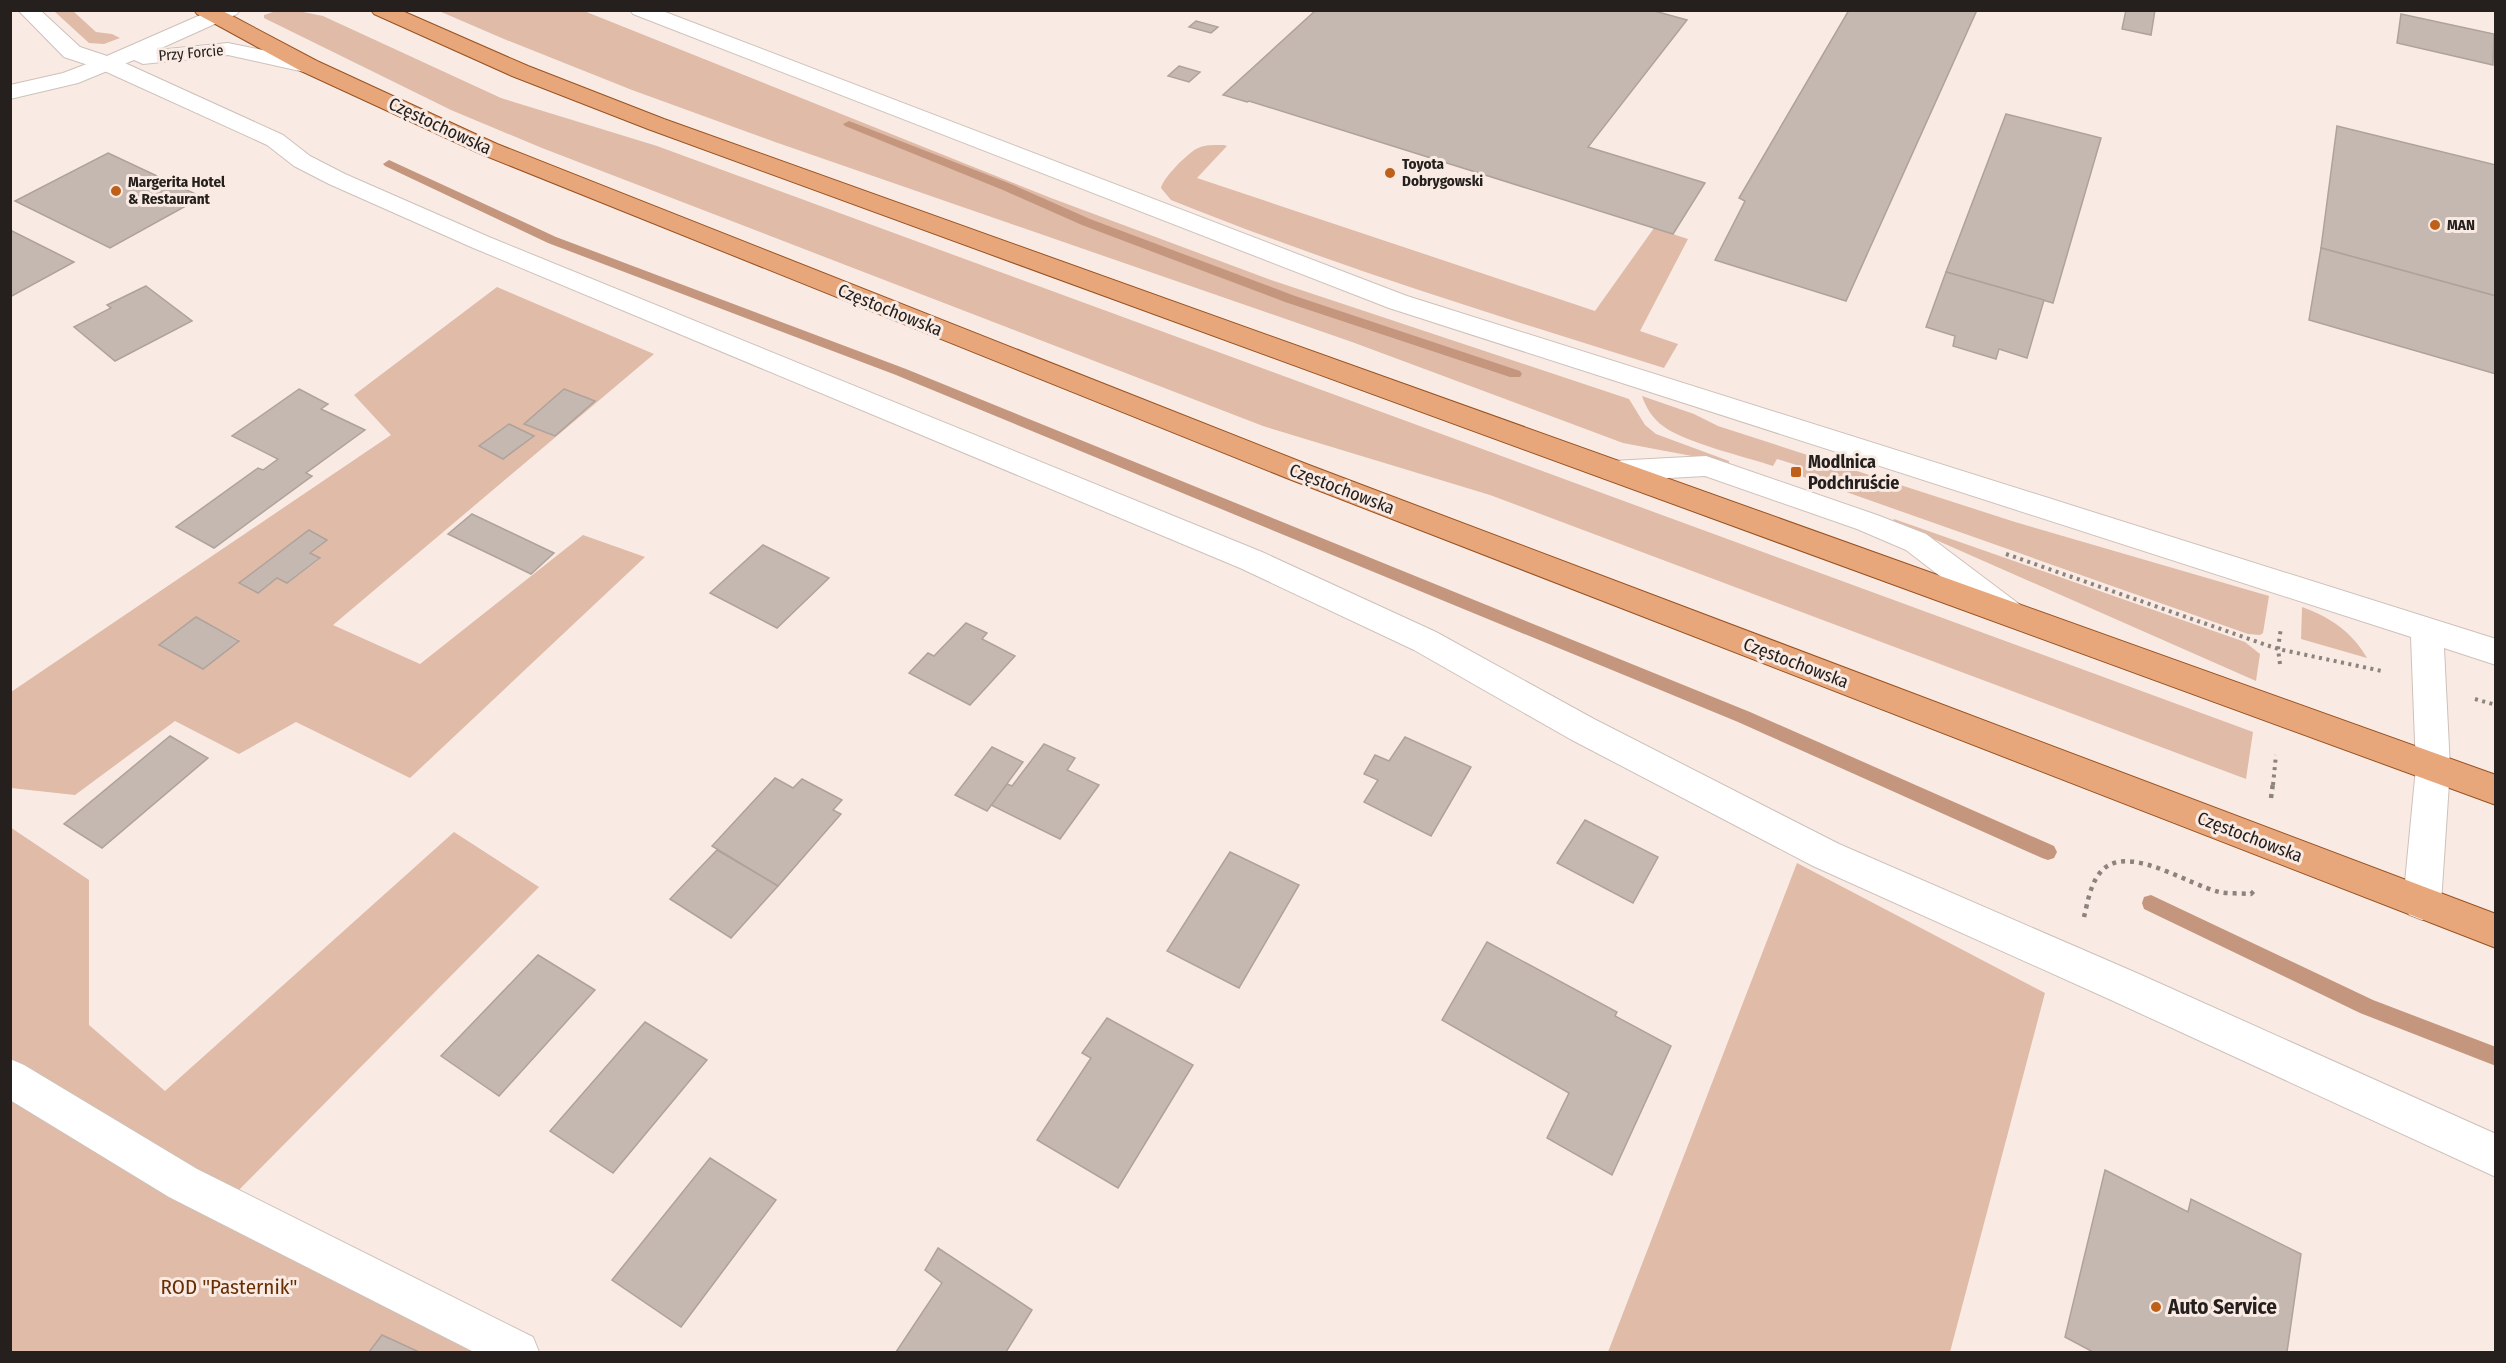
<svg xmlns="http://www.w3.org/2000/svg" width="2506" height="1363" font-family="'Fira Sans Condensed',sans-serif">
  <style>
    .green { fill: #dfbba8; fill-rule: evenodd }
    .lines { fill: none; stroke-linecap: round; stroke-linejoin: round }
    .stream { fill: #c4967d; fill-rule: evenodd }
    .building { fill: #c5b8b1; stroke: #afa29b; stroke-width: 1.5 }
    .service-casing { stroke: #cec1b9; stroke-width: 2 }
    .minor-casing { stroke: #cec1b9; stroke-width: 2 }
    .tertiary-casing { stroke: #cec1b9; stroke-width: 2 }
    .primary-casing { stroke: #995221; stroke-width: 2 }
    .path-far1 { stroke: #8c837e; stroke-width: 4; stroke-dasharray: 3 4.5; stroke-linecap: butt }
    .path { stroke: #8c837e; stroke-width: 4.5; stroke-dasharray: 4 5; stroke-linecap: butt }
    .service { fill: #fff; fill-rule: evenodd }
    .minor { fill: #fff; fill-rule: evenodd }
    .tertiary { fill: #fff; fill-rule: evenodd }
    .primary { fill: #e7a77b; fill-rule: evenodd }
    .poi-dot { fill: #be5f1a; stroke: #f9ebe4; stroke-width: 2 }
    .labels { text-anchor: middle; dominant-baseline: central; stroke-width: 6; stroke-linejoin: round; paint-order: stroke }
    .far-street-label { font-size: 15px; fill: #25201d; stroke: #f9ebe4 }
    .far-poi-label { font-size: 15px; font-weight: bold; fill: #25201d; stroke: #f9ebe4; text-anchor: start }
    .street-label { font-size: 18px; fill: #25201d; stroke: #f9ebe4 }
    .poi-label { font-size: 18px; font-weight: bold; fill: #25201d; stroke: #f9ebe4; text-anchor: start }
    .near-park-label { font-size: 21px; fill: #672e03; stroke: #f9ebe4 }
    .near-poi-label { font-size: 21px; font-weight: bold; fill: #25201d; stroke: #f9ebe4; text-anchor: start }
  </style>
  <rect width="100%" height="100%" fill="#f9ebe4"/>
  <g class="green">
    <path d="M54,11h19l23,21 16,2 8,4 -16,6 -15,-1z"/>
    <path d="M276,11h22l25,5 178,82 156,48 1596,586 -7,47 -756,-284 -227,-69 -721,-278 -91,-38 -187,-92v-3z"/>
    <path d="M439,11h145l467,187 220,82 358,119 16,26 11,9 73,27v2l-106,-20 -271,-101 -577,-200 -143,-52 -128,-51z"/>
    <path d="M1224,145l3,1 -30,32 398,133 59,-83 34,11 -48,92 38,13 -14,24c-166,-52 -332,-103 -493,-168l-10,-12c2,-10 25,-33 35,-39 8,-5 19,-4 28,-4z"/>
    <path d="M497,287l157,67 -321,271 87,39 163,-129 62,22 -235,221 -114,-56 -57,32 -64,-33 -100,74 -64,-7v-96l380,-257 -37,-40zM309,530l18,10 -17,13 10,6 -32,24 -11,-5 -19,15 -18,-10zM196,617l43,23 -36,29 -44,-24z"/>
    <path d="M1642,396l52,18 24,12 297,96 254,74 -6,37 -3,2 -12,-1 -447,-158 2,-9 -26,-8 -4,7c-27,-9 -90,-24 -110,-40 -10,-7 -17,-18 -21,-30z"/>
    <path d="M1894,519l351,123 15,12 -4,27 -363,-160z"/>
    <path d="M2302,607c28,10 50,25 65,51l-66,-19z"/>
    <path d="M10,827l79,53v145l76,66 289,-259 85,55 -320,323 282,142h-490z"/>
    <path d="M1797,863l248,130 -95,359h-342z"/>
  </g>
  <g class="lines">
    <g class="stream">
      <path d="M849,121l162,63 79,35 205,77 225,75 2,3 -2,3h-10l-225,-75 -203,-77 -79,-35 -158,-64 -2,-2z"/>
      <path d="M389,160l167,77 350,132 844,343 304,134 3,6 -3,6 -6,2 -6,-2 -304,-136 -842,-347 -348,-132 -163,-77 -2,-2z"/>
      <path d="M2151,895l222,105 123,47v19l-136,-53 -216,-104 -2,-6 2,-6z"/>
    </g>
  </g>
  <g class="building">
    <path d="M1316,10h335l36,10 -99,127 117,36 -32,51 -424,-133 -2,1 -24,-7z"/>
    <path d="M1849,10h128l-131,291 -131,-41 30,-59 -6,-3z"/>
    <path d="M2126,10h29l-4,25 -29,-6z"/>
    <path d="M2401,14l93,20 -1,31 -96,-22z"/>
    <path d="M1196,21l22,6 -7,6 -22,-6z"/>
    <path d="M1179,66l21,6 -11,10 -21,-6z"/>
    <path d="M2006,114l95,24 -48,165 -107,-31z"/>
    <path d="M2337,126l159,39v131l-175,-48z"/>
    <path d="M108,153l94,44 -92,51 -95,-47z"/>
    <path d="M10,230l64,32 -64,35z"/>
    <path d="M2321,248l175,48v78l-187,-54z"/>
    <path d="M1946,272l98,28 -17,58 -28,-9 -3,10 -43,-13 2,-10 -29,-9z"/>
    <path d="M146,286l46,35 -77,40 -41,-34 37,-19 -4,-3z"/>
    <path d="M299,389l29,15 -7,5 44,21 -59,43 6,3 -98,72 -38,-21 82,-59 5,2 15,-11 -46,-23z"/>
    <path d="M564,389l31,12 -40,35 -31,-12z"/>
    <path d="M509,424l25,12 -31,23 -24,-13z"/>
    <path d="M472,514l82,39 -23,21 -83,-40z"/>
    <path d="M309,530l18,10 -17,13 10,5 -33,25 -10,-5 -19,15 -19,-10z"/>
    <path d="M763,545l66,33 -52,50 -67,-35z"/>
    <path d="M196,617l43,24 -36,28 -44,-24z"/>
    <path d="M966,623l21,10 -5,6 33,17 -45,49 -61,-32 19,-20 6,3z"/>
    <path d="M170,736l38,22 -106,90 -38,-24z"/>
    <path d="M1405,737l66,30 -40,69 -67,-34 14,-22 -14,-6 11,-19 14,6z"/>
    <path d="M1044,744l31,14 -8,12 32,15 -39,54 -69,-34 16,-21 5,2z"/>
    <path d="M992,747l31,15 -36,49 -32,-16z"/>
    <path d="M775,778l18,10 9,-9 40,21 -9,10 8,4 -63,72 -66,-40z"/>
    <path d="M1585,820l73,37 -25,46 -76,-40z"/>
    <path d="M717,850l61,36 -47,52 -61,-39z"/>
    <path d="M1230,852l69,33 -60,103 -72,-37z"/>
    <path d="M1487,942l130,70 -2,4 56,30 -59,129 -65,-37 22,-45 -127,-73z"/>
    <path d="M538,955l57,35 -96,106 -58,-40z"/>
    <path d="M1107,1018l86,47 -75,123 -81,-48 54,-82 -9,-5z"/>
    <path d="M645,1022l62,38 -94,113 -63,-42z"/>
    <path d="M710,1158l66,42 -95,127 -69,-47z"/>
    <path d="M2105,1170l83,42 3,-13 110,55 -14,98h-194l-28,-15z"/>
    <path d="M938,1248l94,62 -26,42h-110l46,-69 -17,-13z"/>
    <path d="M382,1335l37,17h-50z"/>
  </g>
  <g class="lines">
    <g class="service-casing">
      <g id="service">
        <path d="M1706,456l171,59 49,19 97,73 4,8 -4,8 -11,4 -11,-4 -95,-73 -49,-21 -152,-53 -92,5 -10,-3 -4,-7 4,-7 10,-3z"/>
        <path d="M10,1059l14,6 173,104 336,168 6,15h-65l-305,-155 -159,-97z"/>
      </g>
    </g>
    <g class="minor-casing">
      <g id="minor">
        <path d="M18,10h22l40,37 36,12 167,76 27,21 35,18 144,63 773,315 174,80 158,87 245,125 300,130 357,160v43l-385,-177 -298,-134 -243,-127 -156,-89 -174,-82 -769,-321 -142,-63 -35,-18 -27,-21 -167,-76 -36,-12z"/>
        <path d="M630,10h30l747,286 1089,343v26l-52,-17 6,120 -9,135 -6,12 -13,5 -13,-5 -6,-12 13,-135 -5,-131 -1022,-329 -756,-294z"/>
      </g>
    </g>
    <g class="tertiary-casing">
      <path id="tertiary" d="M212,10h28l-3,4 -80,36 71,-7 89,18 3,5 -3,5 -8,2 -81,-18 -85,9 -9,-4 -56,23 -68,16v-14l53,-12 37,-14z"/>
    </g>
    <g class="primary-casing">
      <g id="primary">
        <path d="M194,10h27l96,51 180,83 812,321 1187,449v34l-1207,-469 -808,-325 -180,-83 -104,-57z"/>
        <path d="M371,10h29l128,56 136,53 1832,656v30l-1848,-676 -136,-53 -138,-62z"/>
      </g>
    </g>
    <g class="path-far1">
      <path d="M2006,554l272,95 104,22"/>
      <path d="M2280,664l-2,-15 3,-22"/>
      <path d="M2475,699l21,6"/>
      <path d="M2273,785l3,-30"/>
    </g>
    <g class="path">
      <path d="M2271,798l2,-15"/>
      <path d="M2084,917c4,-16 7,-39 22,-50 28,-20 83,18 113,25 10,2 22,1 32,2l6,-6"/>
    </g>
    <use href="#service" class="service"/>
    <use href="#minor" class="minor"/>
    <use href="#tertiary" class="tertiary"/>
    <use href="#primary" class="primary"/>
  </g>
  <g class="poi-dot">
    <circle cx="1390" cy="173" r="6"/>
    <circle cx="116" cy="191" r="6"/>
    <circle cx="2435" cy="225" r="6"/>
    <rect x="1790" y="466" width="12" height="12" rx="3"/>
    <circle cx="2156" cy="1307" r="6"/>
  </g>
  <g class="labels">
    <g class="far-street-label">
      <text transform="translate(191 53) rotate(-5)">Przy Forcie</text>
    </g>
    <g class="far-poi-label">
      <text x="1402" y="164">Toyota<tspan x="1402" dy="17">Dobrygowski</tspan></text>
      <text x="128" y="182">Margerita Hotel<tspan x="128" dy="17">&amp; Restaurant</tspan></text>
      <text x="2447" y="225">MAN</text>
    </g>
    <g class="street-label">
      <text transform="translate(440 126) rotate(25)">Częstochowska</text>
      <text transform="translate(890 310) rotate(22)">Częstochowska</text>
      <text transform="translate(1342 489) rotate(21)">Częstochowska</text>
      <text transform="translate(1796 663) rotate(21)">Częstochowska</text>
      <text transform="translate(2250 837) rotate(21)">Częstochowska</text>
    </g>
    <g class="poi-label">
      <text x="1808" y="462">Modlnica<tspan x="1808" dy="21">Podchruście</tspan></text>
    </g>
    <g class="near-park-label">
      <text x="229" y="1287">ROD "Pasternik"</text>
    </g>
    <g class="near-poi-label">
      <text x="2168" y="1307">Auto Service</text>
    </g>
  </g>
  <rect width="2506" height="1363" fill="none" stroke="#25201d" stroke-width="24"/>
</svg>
